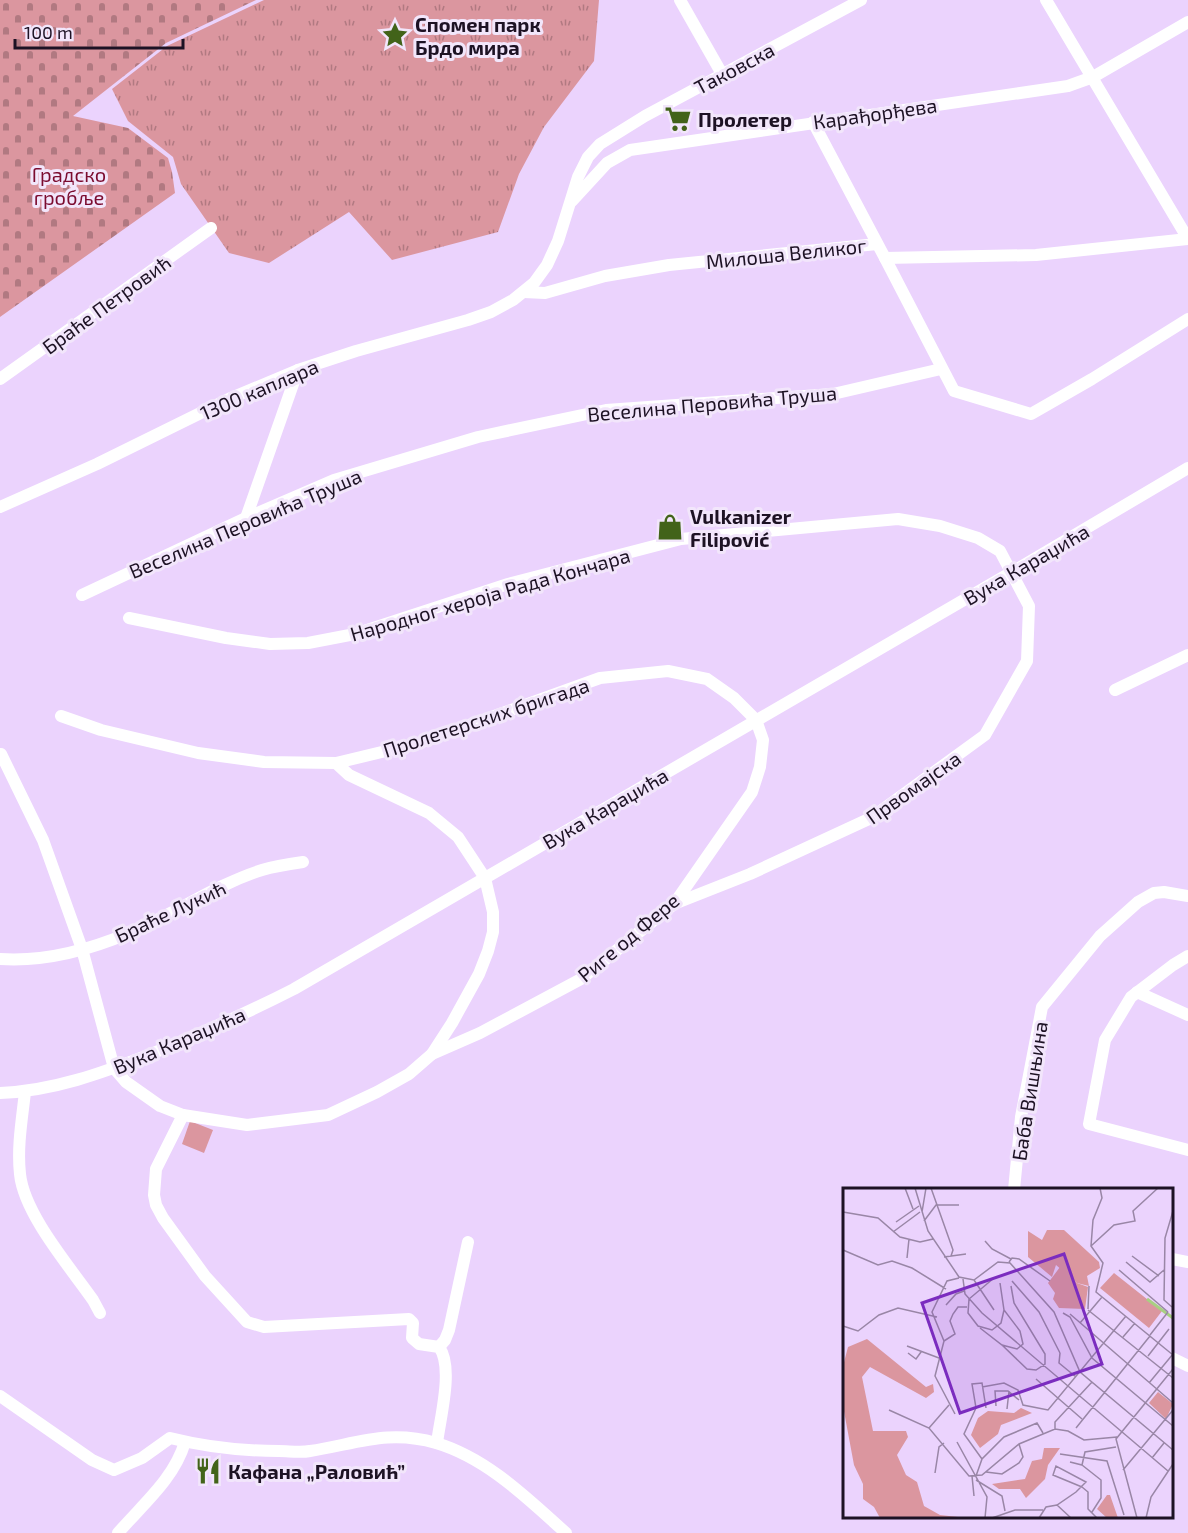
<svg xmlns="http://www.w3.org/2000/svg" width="1188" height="1533" font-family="'Exo 2',sans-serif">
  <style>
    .cemetery { fill: url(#cemetery-stones) }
    .park { fill: url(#park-tufts) }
    .garden { fill: #db969f }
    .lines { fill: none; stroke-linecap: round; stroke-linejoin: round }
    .minor { stroke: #fff; stroke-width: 12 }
    .labels { text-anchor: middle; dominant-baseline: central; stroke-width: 6; stroke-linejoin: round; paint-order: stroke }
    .poi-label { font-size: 20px; font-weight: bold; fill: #1d1224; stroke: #f2e6fb; text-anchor: start }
    .street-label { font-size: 20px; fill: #1d1224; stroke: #f2e6fb }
    .park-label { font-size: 20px; fill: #7b0b2f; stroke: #f2e6fb }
    .inset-river { fill: none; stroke: #a8d082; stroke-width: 3 }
    .inset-road { fill: none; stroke: #9986a6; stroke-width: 1.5 }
    .view { fill: #7b2cbf; fill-opacity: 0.15; stroke: #7b2cbf; stroke-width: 3 }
    .inset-edge { fill: none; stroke: #1d1224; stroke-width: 3 }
  </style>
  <defs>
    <pattern id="cemetery-stones" width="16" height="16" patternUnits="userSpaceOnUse" patternTransform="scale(1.5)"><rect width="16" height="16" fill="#db969f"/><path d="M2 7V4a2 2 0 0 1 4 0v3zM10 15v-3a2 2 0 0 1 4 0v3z" fill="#b17981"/></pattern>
    <pattern id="park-tufts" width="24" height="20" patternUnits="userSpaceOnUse" patternTransform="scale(1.5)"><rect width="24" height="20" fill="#db969f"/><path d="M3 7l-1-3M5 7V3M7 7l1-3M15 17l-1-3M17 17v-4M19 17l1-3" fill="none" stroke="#b17981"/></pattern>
  </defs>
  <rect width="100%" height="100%" fill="#ebd3fd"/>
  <path class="cemetery" d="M0,0h256l-90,43 -93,73 55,12 40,30 4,14 3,21 -175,124z"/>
  <path class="park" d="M264,0h335l-5,61 -50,66 -25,47 -21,58 -106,28 -43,-48 -80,51 -40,-10 -48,-69 -8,-27 -45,-36 -16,-32 55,-43z"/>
  <path class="garden" d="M190,1121l23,9 -9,23 -22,-9z"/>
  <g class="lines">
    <g class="minor">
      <path d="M680,0l42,74"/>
      <path d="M1046,0l142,239"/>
      <path d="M813,122l72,136 151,-3 152,-16"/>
      <path d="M572,201l35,-38 23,-13 438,-64 25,-9 95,-55"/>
      <path d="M885,258l69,133 77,23 61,-35 96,-60"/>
      <path d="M524,292l21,1 60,-17 64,-11 208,-21"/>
      <path d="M0,379l211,-151"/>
      <path d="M0,507l97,-43 134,-66 67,-28 58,-19 112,-31 23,-8 22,-12 21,-17 13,-18 11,-24 20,-64 10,-20 12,-13 45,-28 216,-116"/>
      <path d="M246,518l52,-148"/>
      <path d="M82,595l164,-77 88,-38 144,-43 128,-27 227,-16 108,-25"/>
      <path d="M129,618l97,20 44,6 38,-1 47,-9 153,-50 173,-45 217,-20 42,7 38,12 22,13 29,55 -2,55 -42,74 -114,83 -121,56 -76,30"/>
      <path d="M1115,690l73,-35"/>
      <path d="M61,716l40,14 97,23 66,9 72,1 83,-20 181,-65 68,-7 39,8 27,19 22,22 7,20 -3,27 -8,25 -78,112 -93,75 -101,54 -48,21"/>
      <path d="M1,754l42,86 39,109 32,119 12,14 34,24 23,9 64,10 81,-10 49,-23 32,-18 23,-20 20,-31 27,-49 9,-23 5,-19v-20l-8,-34 -27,-41 -29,-24 -80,-38 -13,-12"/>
      <path d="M1188,956l-15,9 -42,32 -26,43 -16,84 99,26"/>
      <path d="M0,959c44,3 89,-9 129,-26 46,-19 86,-48 133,-63 13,-4 27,-6 41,-8"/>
      <path d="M1137,992l51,23"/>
      <path d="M25,1092c-3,27 -8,55 -5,82 4,40 50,93 73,126l7,13"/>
      <path d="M0,1093c53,-2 102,-20 151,-39 49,-20 96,-41 143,-65l718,-417 176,-104"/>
      <path d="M183,1115l-27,54 -2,26 2,10 7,13 42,58 42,46 17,5 145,-8 4,4 -1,15 7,6 20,3c15,20 1,71 -2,96"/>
      <path d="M1014,1190l7,-73 21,-110 58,-71 38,-34 16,-9 10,-1 24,4"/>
      <path d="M1172,1259l16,3"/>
      <path d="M439,1347l6,-7 4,-10 19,-88"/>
      <path d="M1172,1358l16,8"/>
      <path d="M0,1396l92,64 22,10 28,-12 28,-20c36,9 72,13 109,13 10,0 21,2 31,0 46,-7 78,-22 126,-8 51,15 92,56 130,90"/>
      <path d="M118,1533c25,-29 56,-54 67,-91"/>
    </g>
  </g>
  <defs>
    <g id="sight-bare" transform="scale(2.07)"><path d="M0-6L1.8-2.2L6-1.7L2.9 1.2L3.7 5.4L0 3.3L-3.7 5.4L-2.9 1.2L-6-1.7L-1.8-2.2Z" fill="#426319" stroke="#f2e6fb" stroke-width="2.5" paint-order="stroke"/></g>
    <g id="supermarket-bare" transform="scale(2.07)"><path d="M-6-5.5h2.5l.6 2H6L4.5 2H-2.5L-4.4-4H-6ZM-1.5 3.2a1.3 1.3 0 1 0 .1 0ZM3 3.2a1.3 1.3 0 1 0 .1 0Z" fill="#426319" stroke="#f2e6fb" stroke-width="2.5" paint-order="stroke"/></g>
    <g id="shop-bare" transform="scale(2.07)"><path d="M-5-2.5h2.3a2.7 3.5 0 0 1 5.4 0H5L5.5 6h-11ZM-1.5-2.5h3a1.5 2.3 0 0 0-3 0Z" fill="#426319" stroke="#f2e6fb" stroke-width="2.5" paint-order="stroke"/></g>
    <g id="restaurant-bare" transform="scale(2.07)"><path d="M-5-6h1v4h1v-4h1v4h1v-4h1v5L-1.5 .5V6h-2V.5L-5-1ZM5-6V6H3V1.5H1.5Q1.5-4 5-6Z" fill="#426319" stroke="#f2e6fb" stroke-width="2.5" paint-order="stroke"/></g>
  </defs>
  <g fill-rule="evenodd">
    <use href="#sight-bare" x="395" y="35"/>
    <use href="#supermarket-bare" x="678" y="119"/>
    <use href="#shop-bare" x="670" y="527"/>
    <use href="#restaurant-bare" x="208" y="1471"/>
  </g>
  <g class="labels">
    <g class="poi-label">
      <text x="415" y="24">Спомен парк<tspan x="415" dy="23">Брдо мира</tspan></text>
      <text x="698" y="119">Пролетер</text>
      <text x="690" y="516">Vulkanizer<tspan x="690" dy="23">Filipović</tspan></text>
      <text x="228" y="1471">Кафана „Раловић”</text>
    </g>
    <g class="street-label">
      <text transform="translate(734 68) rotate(-28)">Таковска</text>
      <text transform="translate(875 113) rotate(-8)">Карађорђева</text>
      <text transform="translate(786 253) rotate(-6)">Милоша Великог</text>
      <text transform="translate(106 304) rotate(-36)">Браће Петровић</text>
      <text transform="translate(259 389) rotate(-23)">1300 каплара</text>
      <text transform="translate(712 403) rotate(-5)">Веселина Перовића Труша</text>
      <text transform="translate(245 523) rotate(-23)">Веселина Перовића Труша</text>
      <text transform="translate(1026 564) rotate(-30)">Вука Караџића</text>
      <text transform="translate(490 594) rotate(-16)">Народног хероја Рада Кончара</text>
      <text transform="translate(486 717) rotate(-18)">Пролетерских бригада</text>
      <text transform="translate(913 787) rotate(-35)">Првомајска</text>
      <text transform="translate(605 808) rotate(-30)">Вука Караџића</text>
      <text transform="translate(170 911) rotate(-25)">Браће Лукић</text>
      <text transform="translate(628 937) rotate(-40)">Риге од Фере</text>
      <text transform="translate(179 1040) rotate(-23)">Вука Караџића</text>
      <text transform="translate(1029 1091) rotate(-81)">Баба Вишњина</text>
    </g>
    <g class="park-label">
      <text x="69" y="174">Градско<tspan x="69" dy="23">гробље</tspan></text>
    </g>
  </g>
  <g transform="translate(843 1188)">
    <rect width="330" height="330" fill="#ebd3fd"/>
    <path d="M24,151l59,48 7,-3 1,8 -8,6 -56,-31 -8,10 11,54h33l2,6 -11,18 9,20 11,7 7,24 16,9 27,3h-87l-6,-11 -11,-8v-15l-9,-19 -11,-59v-40l5,-19zM178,220l11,5 -31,12 -3,9 -18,14 -9,-13 7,-17 10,-7 26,2zM201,260h16l-12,17 -3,14 -19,19 -6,-9h-21l-7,-5 33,-5 7,-18 10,-2zM264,307h3l8,23h-11l-10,-9z" fill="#db969f"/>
    <path d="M204,42h17l35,32 1,6 -13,8 2,10 -12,-3 -21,-18 -4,12 -24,-20v-26l14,9z" fill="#db969f"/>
    <path d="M217,79l17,16 11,4 -3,22 -26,-1 -6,-9 2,-6 -7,-10zM271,85l48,38 -13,17 -49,-40zM315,204l15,12 -7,15 -17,-16z" fill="#db969f"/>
    <path class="inset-river" d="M304,111l26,19"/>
    <path class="inset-road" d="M62,0l8,21M72,0l13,43 31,46 15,3 24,-18 12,1 44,49 26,60 93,78M88,0l22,62 -2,6M257,0l2,10 -9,22 -2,26 12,17 -7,29 77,63M0,24l35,6 22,19 20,5 13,-3M79,24l4,-24M81,33l12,-16h23M53,34l23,-16M50,44l27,-20M142,53l7,8 19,10M248,58l23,-21 21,-4 -2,-10 25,-23M0,62l35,15 14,-4 20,7 34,21M289,68l27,20M101,69l22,-3M64,70l2,-19M166,74l3,-4 7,1 31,22M283,74l24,20 14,-12M276,82l49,42M151,90l-25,21 -1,14 10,13 14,4 9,-7 3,-13M120,91l2,15 17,19 186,158M131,92l20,30M169,93l27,31 21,41M103,117l10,-11 8,-3M329,119l-8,-7 1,-62 8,-27M245,121l1,-23M245,122l85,68M220,125l7,4 22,41 81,68M227,126l103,89M237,135l22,-26M0,138l15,5 21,-16 19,-7 39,9M137,140l22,17 15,4 6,-5 -3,-13 -16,-21 -4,-27M307,147l18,-23M280,149l12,-14M101,153l11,-7 -5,-13 3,-7 5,-7h9M159,157l25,24 9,1 9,-6v-10l-31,-51 -3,-17M64,158l32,12M65,165l8,6 5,-7M217,165l-1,10 17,14M305,168l21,-27M193,191l46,40M306,195l24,-29M139,199l22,-4 14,7 5,15 25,5 78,-94M153,218l-1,-15h13l11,9M164,221l2,-18M46,222l40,18 40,48 13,-1 37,-31 36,-15 13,2 16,9 33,-3M112,226l-20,-38 9,-35 -12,-29 15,-31 12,-3M86,240l20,-23M233,240l74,-92M212,241v-7l37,-40M114,254l30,55 -2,21M217,266l47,7 17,54M309,270l12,-15M139,271l-18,-25 12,-26 -4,-24 10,-1 4,25M227,274l12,3 3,-13 31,-5M239,277l19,15v18l-9,14M280,282l50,-60M143,284l16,2 17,-11 4,-6 -4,-13M92,285l4,-26 5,-4M129,288l2,20M133,288l6,-17 22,-22 33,-14 6,10M133,292l26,16 3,15M239,299l6,5v17l9,9M214,317l14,13M149,330l23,-8h28M196,330l7,-11 11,-2 19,-13 10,-10 -30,-16 -3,9 29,12M294,330l-21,-79 57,-70M303,330l5,-21 22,-33"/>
    <path class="view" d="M221,66l38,110 -142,49 -38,-110z"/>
    <rect width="330" height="330" class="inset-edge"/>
  </g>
  <path d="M15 39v9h168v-9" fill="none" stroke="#1d1224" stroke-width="3"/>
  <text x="24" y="39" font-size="18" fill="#1d1224" stroke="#f2e6fb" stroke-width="4.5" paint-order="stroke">100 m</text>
</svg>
